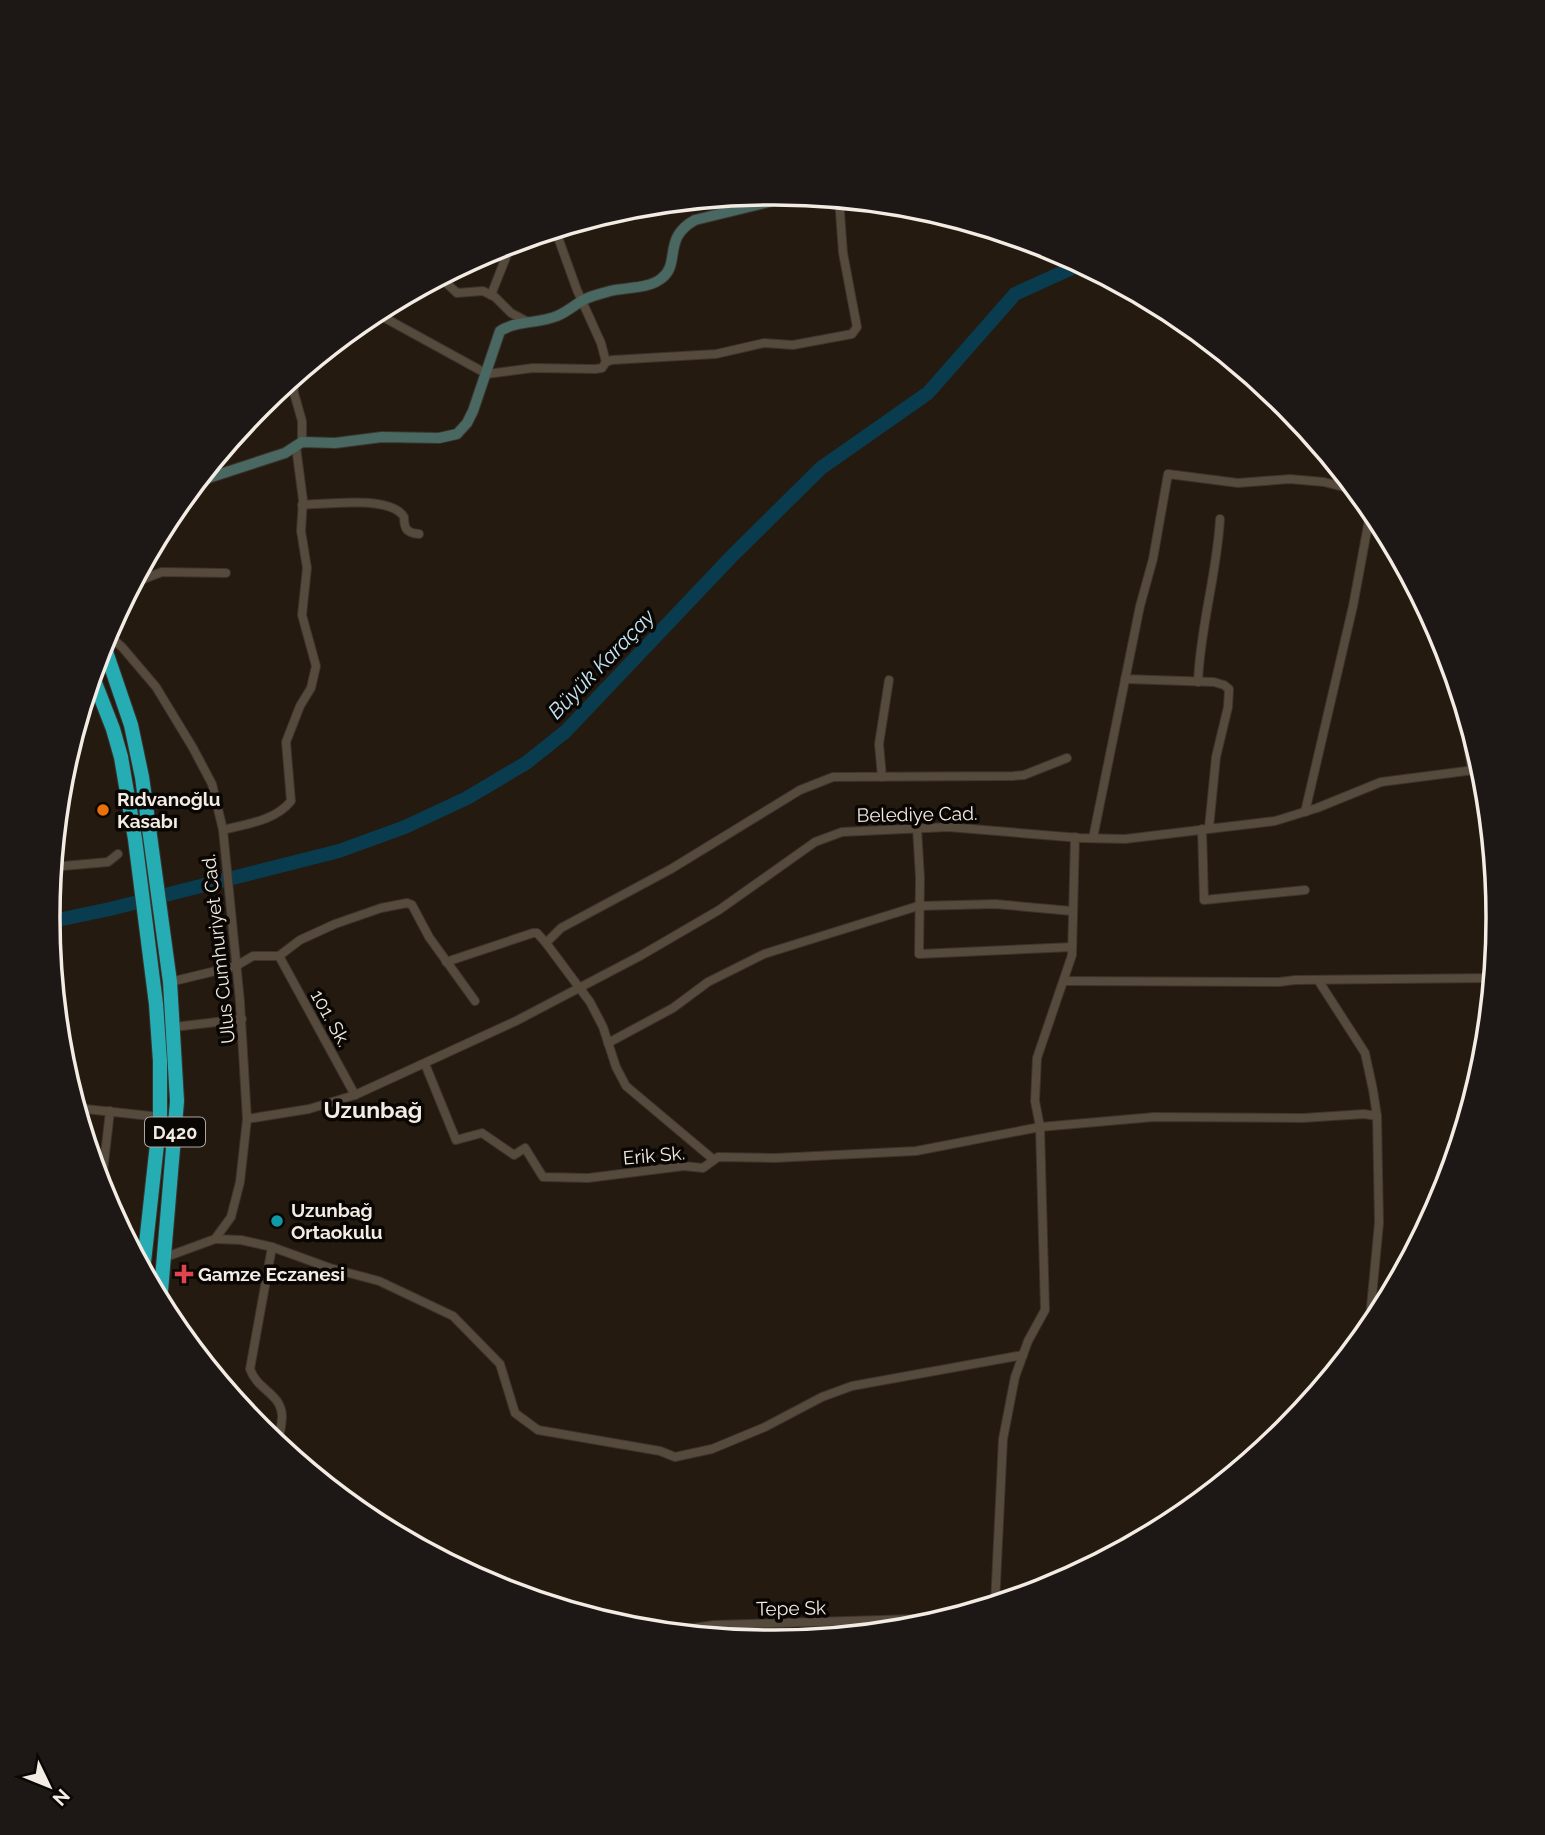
<svg xmlns="http://www.w3.org/2000/svg" width="1545" height="1835" font-family="Raleway,sans-serif">
  <style>
    .lines { fill: none; stroke-linecap: round; stroke-linejoin: round }
    .river { stroke: #093c4e; stroke-width: 14 }
    .street-casing { stroke: #3b332e; stroke-width: 10 }
    .secondary-casing { stroke: #3b332e; stroke-width: 12 }
    .highway-casing { stroke: #3b332e; stroke-width: 16 }
    .street { stroke: #564a3d; stroke-width: 8 }
    .secondary { stroke: #486861; stroke-width: 10 }
    .highway { stroke: #26adb4; stroke-width: 14 }
    .food-dot { fill: #e8710a; stroke: #0a0603; stroke-width: 2.5 }
    .culture-dot { fill: #0f9aa8; stroke: #0a0603; stroke-width: 2.5 }
    .health-dot { fill: #e0444e; stroke: #0a0603; stroke-width: 2.5 }
    .labels { text-anchor: middle; dominant-baseline: central; stroke-width: 7; stroke-linejoin: round; paint-order: stroke }
    .shield { fill: #0a0603; stroke: #ada7a0; stroke-width: 2 }
    .shield-label { font-size: 18px; font-weight: bold; fill: #f3ece4 }
    .poi-label { font-size: 19px; font-weight: bold; fill: #f3ece4; stroke: #0a0603; text-anchor: start }
    .street-label { font-size: 19px; fill: #f3ece4; stroke: #0a0603 }
    .water-label { font-size: 21px; font-style: italic; fill: #c5e7f7; stroke: #0a0603 }
    .quarter-label { font-size: 23px; font-weight: bold; fill: #f3ece4; stroke: #0a0603 }
    .rim { fill: none; stroke: #f3ece4; stroke-width: 3.5 }
  </style>
  <rect width="100%" height="100%" fill="#251a0f"/>
  <g class="lines">
    <path class="river" d="M48,922l62,-13 229,-58 66,-24 62,-29 59,-35 39,-31 167,-176 89,-88 107,-75 87,-99 66,-30"/>
    <g class="street-casing">
      <g id="street">
        <path d="M555,229l22,61 24,53 5,19"/>
        <path d="M440,277l17,16 26,-2 12,6 16,16 17,9"/>
        <path d="M491,295l21,-53"/>
        <path d="M374,312l113,62 46,-6 62,1 7,-1 4,-6 6,-2 104,-6 48,-11 29,2 59,-11 5,-7 -14,-74 -4,-54"/>
        <path d="M293,377l1,16 8,28v21"/>
        <path d="M302,505c24,-1 89,-10 102,12 0,12 3,16 15,17"/>
        <path d="M133,583l29,-11 64,1"/>
        <path d="M106,633l16,14 34,40 37,61 19,36 11,46 17,172 7,117 -7,63 -9,35 -16,22 -49,18"/>
        <path d="M1125,679l89,3 10,3 5,4 -1,18 -12,50 -7,71"/>
        <path d="M1198,682c2,-55 19,-108 22,-163"/>
        <path d="M1469,728l-1,17 4,26"/>
        <path d="M882,777l-3,-33 10,-64"/>
        <path d="M1305,812l48,-206 18,-97"/>
        <path d="M917,828l3,50 -1,76 153,-7"/>
        <path d="M1202,829l2,71 101,-10"/>
        <path d="M223,830c23,-6 52,-9 68,-29l-5,-59 14,-36 11,-18 5,-22 -14,-51 5,-47 -6,-37 2,-31 -7,-53"/>
        <path d="M1093,838l47,-232 13,-47 15,-85 70,9 52,-4 34,3 31,8"/>
        <path d="M52,867l56,-5 10,-8"/>
        <path d="M279,956l76,139"/>
        <path d="M446,962l87,-29h4l9,10"/>
        <path d="M1318,980l47,73 8,37 4,26 2,107 -10,105"/>
        <path d="M1065,981l214,1 16,-2 197,-2"/>
        <path d="M170,982l66,-16 17,-10h26l21,-16 35,-16 46,-16 26,-5 5,2 17,32 46,64"/>
        <path d="M174,1027l68,-8"/>
        <path d="M608,1043l65,-35 35,-26 56,-28 154,-48 77,-2 77,7"/>
        <path d="M425,1064l31,76 26,-7 32,22 11,-7 18,29 45,1 96,-12 19,2 15,-11 57,1 141,-7 124,-24 114,-10 149,1 61,-4 13,2"/>
        <path d="M76,1108l84,9"/>
        <path d="M247,1119l62,-10 46,-14 161,-74 124,-65 79,-46 96,-68 27,-10 106,-5 132,11 45,1 150,-18 42,-13 64,-26 101,-13"/>
        <path d="M714,1160l-88,-74 -10,-19 -13,-40 -13,-25 -44,-59 15,-15 110,-59 129,-79 33,-13 180,-1 11,-1 43,-17"/>
        <path d="M101,1189l9,-78"/>
        <path d="M215,1239l26,1 31,7 58,21 49,13 74,35 47,48 15,49 23,17 122,21 15,6 37,-8 53,-22 57,-30 30,-11 171,-31"/>
        <path d="M272,1247l-22,122c7,21 31,24 32,47 0,9 -3,20 -4,29"/>
        <path d="M995,1604l8,-165 12,-62 13,-36 17,-31 -5,-183 -5,-26 2,-43 35,-103 3,-118"/>
        <path d="M634,1629l21,-2 17,4 42,-6 235,-7"/>
      </g>
    </g>
    <g class="secondary-casing">
      <path id="secondary" d="M196,482l89,-29 17,-11 33,1 47,-6 57,1 18,-4 10,-11 6,-12 27,-80c18,-11 38,-7 57,-15 8,-3 15,-9 23,-14 8,-6 21,-8 30,-11 17,-4 39,-2 52,-13 19,-15 0,-40 33,-58l86,-21 8,-5"/>
    </g>
    <g class="highway-casing">
      <g id="highway">
        <path d="M102,640l29,85 11,52 28,205 7,119 -17,202"/>
        <path d="M92,675l21,54 8,28 14,82 21,165 4,57v56l-17,154"/>
      </g>
    </g>
    <use href="#street" class="street"/>
    <use href="#secondary" class="secondary"/>
    <use href="#highway" class="highway"/>
  </g>
  <circle class="food-dot" cx="103" cy="810" r="7"/>
  <circle class="culture-dot" cx="277" cy="1221" r="7"/>
  <path class="health-dot" d="M180.5 1263.5h7v7h7v7h-7v7h-7v-7h-7v-7h7z"/>
  <g class="labels">
    <rect class="shield" x="145" y="1117.5" width="60" height="29" rx="5"/>
    <g class="shield-label">
      <text x="175" y="1132">D420</text>
    </g>
    <g class="poi-label">
      <text x="117" y="799">Rıdvanoğlu<tspan x="117" dy="22">Kasabı</tspan></text>
      <text x="291" y="1210">Uzunbağ<tspan x="291" dy="22">Ortaokulu</tspan></text>
      <text x="198" y="1274">Gamze Eczanesi</text>
    </g>
    <g class="street-label">
      <text transform="translate(917 814) rotate(-1)">Belediye Cad.</text>
      <text transform="translate(218 949) rotate(-96)">Ulus Cumhuriyet Cad.</text>
      <text transform="translate(331 1018) rotate(61)">101. Sk.</text>
      <text transform="translate(654 1155) rotate(-5)">Erik Sk.</text>
      <text transform="translate(791 1608) rotate(-1)">Tepe Sk</text>
    </g>
    <g class="water-label">
      <text transform="translate(601 664) rotate(-46)">Büyük Karaçay</text>
    </g>
    <g class="quarter-label">
      <text x="373" y="1109">Uzunbağ</text>
    </g>
  </g>
  <path d="M0 0H1545V1835H0ZM772 205H774A712 712 0 0 1 1486 917V918A712 712 0 0 1 774 1630H772A712 712 0 0 1 60 918V917A712 712 0 0 1 772 205Z" fill="#1d1815" fill-rule="evenodd"/>
  <path class="rim" d="M772 205H774A712 712 0 0 1 1486 917V918A712 712 0 0 1 774 1630H772A712 712 0 0 1 60 918V917A712 712 0 0 1 772 205Z"/>
  <g transform="translate(49 1786) rotate(133)" stroke="#0a0603" stroke-width="5" paint-order="stroke">
  <path d="M0-5L12 26L0 18L-12 26Z" fill="#f3ece4"/>
  <text y="-10" font-size="19" font-weight="bold" text-anchor="middle" fill="#f3ece4">N</text>
  </g>
</svg>
